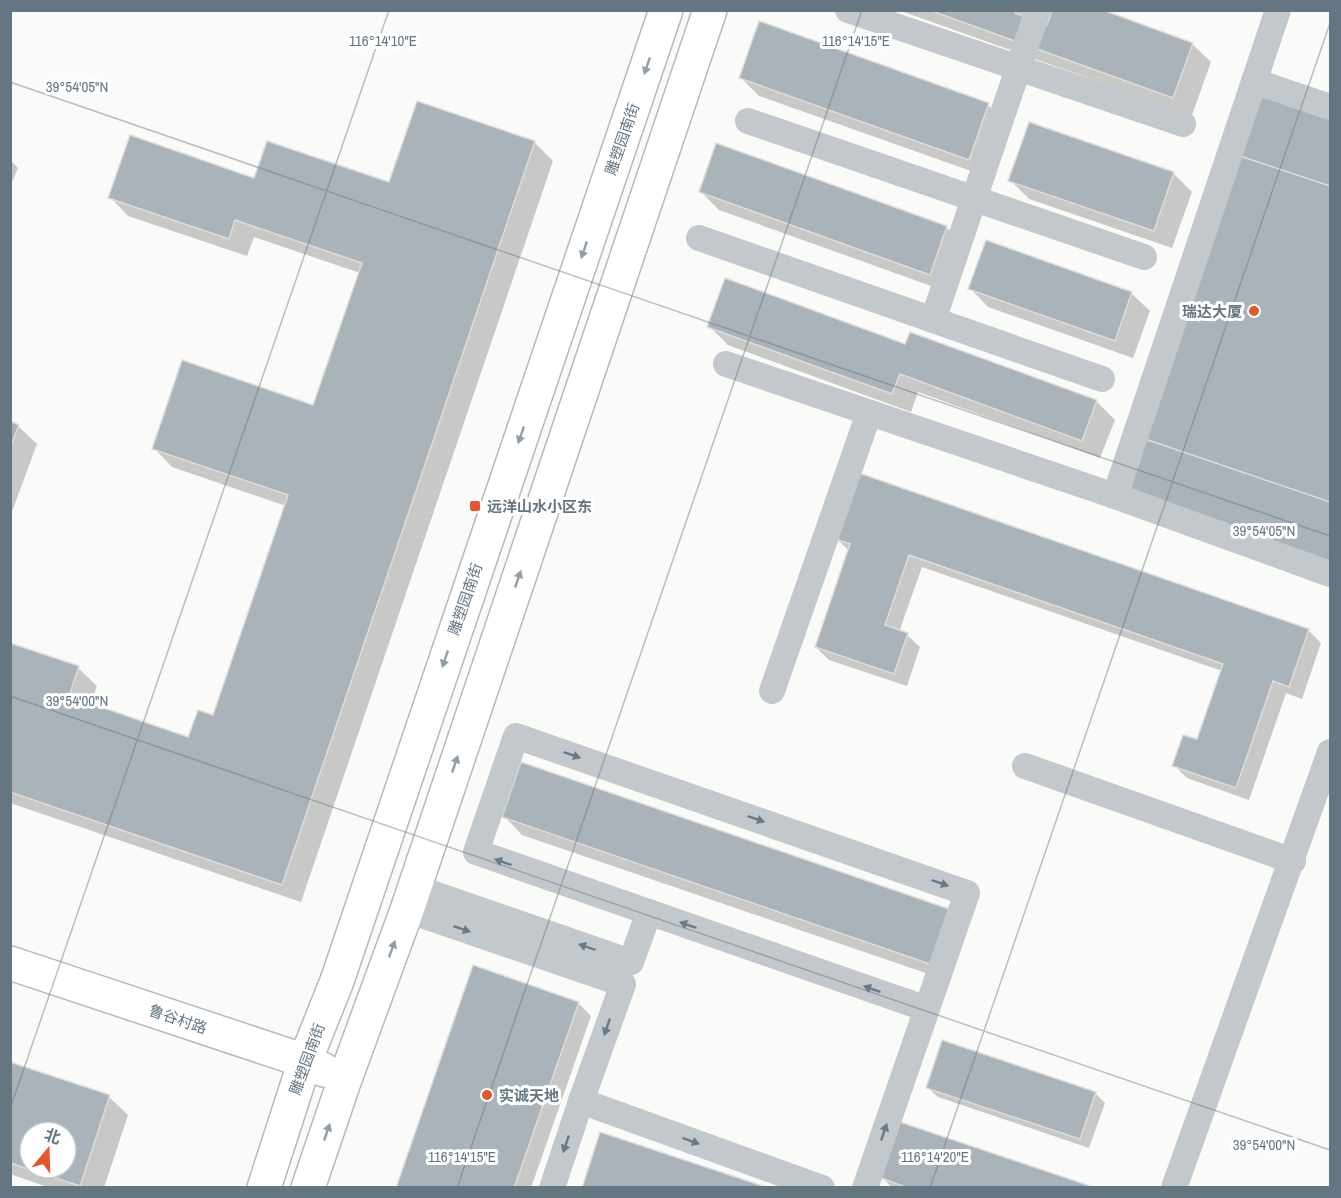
<svg xmlns="http://www.w3.org/2000/svg" width="1341" height="1198" font-family="'Archivo Narrow','Noto Sans SC',sans-serif">
  <style>
    .shadow { fill: #0003; fill-rule: evenodd }
    .building { fill: #aab3b9; stroke: #dcdcda; stroke-width: 1.5; fill-rule: evenodd }
    .lines { fill: none; stroke-linecap: round; stroke-linejoin: round }
    .secondary-casing { stroke: #b3babf; stroke-width: 36 }
    .street { stroke: #c3c8cc; stroke-width: 26 }
    .secondary { stroke: #fff; stroke-width: 33 }
    .oneway { fill: #939fa8 }
    .oneway2 { fill: #6a7a87 }
    .ticks { fill: none; stroke: #657683; stroke-width: 1.5; stroke-opacity: 0.45 }
    .poi-dot { fill: #e4572e; stroke: #fff; stroke-width: 2 }
    .labels { text-anchor: middle; dominant-baseline: central; stroke-width: 6; stroke-linejoin: round; paint-order: stroke }
    .street-label { font-size: 15px; fill: #657683; stroke: #fff }
    .poi-label { font-size: 15px; font-weight: bold; fill: #657683; stroke: #fff; text-anchor: start }
    .ticks-label { font-size: 15px; text-anchor: middle; fill: #657683; stroke: #fff; stroke-width: 6; stroke-linejoin: round; paint-order: stroke }
  </style>
  <rect width="100%" height="100%" fill="#fafaf8"/>
  <g class="shadow">
    <path d="M898,10h143l-5,12 12,5 144,17 19,18 -19,53z"/>
    <path d="M760,23l228,82 19,18 -19,54 -229,-81 -18,-18z"/>
    <path d="M1330,108v473l-213,-85z"/>
    <path d="M534,142l19,19 -252,741 -291,-99v-159l68,24 19,18 -7,19 99,34 25,-23 72,-210 -114,-39 -18,-19 160,-41 46,-134 -106,-36 -7,19 -119,-40 -18,-19 280,-13z"/>
    <path d="M10,160l8,8 -8,19z"/>
    <path d="M1173,173l19,19 -20,56 -143,-49 -19,-19z"/>
    <path d="M701,192l245,35 19,19 -17,46 -229,-82z"/>
    <path d="M970,288l161,5 19,18 -17,47 -145,-51z"/>
    <path d="M709,326l197,20 190,55 19,19 -15,38 -182,-66 -7,20 -183,-67z"/>
    <path d="M10,423l8,3 19,18 -27,73z"/>
    <path d="M835,537l473,93 13,13 -19,56 -16,-6 -37,107 -62,-22 -13,-13 24,-24 24,-70 -300,-104 -23,65 8,3 13,12 -13,39 -78,-26 -13,-13 33,-96z"/>
    <path d="M504,816l444,94 1,71 -427,-146z"/>
    <path d="M578,1003l13,13 -60,172h-134z"/>
    <path d="M10,1064l99,33 19,18 -24,73h-54l-40,-14zM30,1132h36v36h-36z"/>
    <path d="M928,1088l167,5 10,10 -16,45 -151,-51z"/>
    <path d="M883,1178l209,10h-200z"/>
  </g>
  <g class="building">
    <path d="M929,10h87l-1,3 32,12 5,-15h51l90,33 -20,55z"/>
    <path d="M759,21l230,82 -20,57 -230,-82z"/>
    <path d="M1254,81l76,26v467l-215,-78z"/>
    <path d="M417,101l118,40 -253,744 -272,-93v-149l69,23 -10,30 119,41 10,-27 15,5 75,-220 -136,-46 30,-89 131,45 49,-142 -127,-43 -6,19 -121,-41 22,-63 124,43 13,-37 122,41z"/>
    <path d="M1029,122l145,50 -20,59 -146,-50z"/>
    <path d="M716,143l231,83 -17,49 -231,-83z"/>
    <path d="M1240,156l90,30v316l-185,-63z"/>
    <path d="M986,240l146,52 -17,49 -147,-52z"/>
    <path d="M725,278l180,66 5,-12 187,68 -15,41 -182,-67 -8,20 -185,-67z"/>
    <path d="M10,421l9,4 -9,23z"/>
    <path d="M856,472l453,157 -20,58 -16,-6 -37,107 -64,-22 11,-31 14,4 26,-75 -314,-109 -24,70 23,8 -14,41 -79,-27 35,-103 -17,-6z"/>
    <path d="M521,762l428,147 -19,55 -428,-147z"/>
    <path d="M473,965l106,37 -65,186h-118z"/>
    <path d="M942,1040l154,52 -16,47 -154,-51z"/>
    <path d="M10,1062l100,33 -30,91 -70,-23zM30,1132h36v36h-36z"/>
    <path d="M900,1122l196,66h-188l-27,-10z"/>
    <path d="M600,1132l169,56h-187z"/>
  </g>
  <g class="lines">
    <g class="secondary-casing">
      <g id="secondary">
        <path d="M10,963l295,98 19,9"/>
        <path d="M264,1188l41,-127 32,-80 329,-971"/>
        <path d="M308,1188l37,-109 62,-169 303,-900"/>
      </g>
    </g>
    <g class="street">
      <path d="M848,10l335,114"/>
      <path d="M1278,10l-163,486 215,78"/>
      <path d="M1254,81l76,26"/>
      <path d="M748,121l396,136"/>
      <path d="M699,238l403,141"/>
      <path d="M933,320l105,-310"/>
      <path d="M726,364l389,132"/>
      <path d="M772,691l97,-278"/>
      <path d="M1025,766l268,95"/>
      <path d="M414,887l217,75 18,-50"/>
      <path d="M407,910l216,74 -42,117 241,87"/>
      <path d="M552,1188l29,-87"/>
      <path d="M865,1188l102,-295 -451,-157 -40,116 451,157"/>
      <path d="M1174,1188l156,-436"/>
    </g>
    <use href="#secondary" class="secondary"/>
  </g>
  <defs><path id="oneway-solid" d="M-6-.8H1V-3.2L6.5 0L1 3.2V.8H-6Z" transform="scale(1.5)"/></defs>
  <g class="oneway">
    <use href="#oneway-solid" transform="translate(647 66) rotate(109)"/>
    <use href="#oneway-solid" transform="translate(584 250) rotate(109)"/>
    <use href="#oneway-solid" transform="translate(521 435) rotate(109)"/>
    <use href="#oneway-solid" transform="translate(518 579) rotate(-71)"/>
    <use href="#oneway-solid" transform="translate(445 659) rotate(109)"/>
    <use href="#oneway-solid" transform="translate(455 764) rotate(-71)"/>
    <use href="#oneway-solid" transform="translate(392 949) rotate(-70)"/>
    <use href="#oneway-solid" transform="translate(327 1132) rotate(-71)"/>
  </g>
  <g class="oneway2">
    <use href="#oneway-solid" transform="translate(572 755) rotate(19)"/>
    <use href="#oneway-solid" transform="translate(756 819) rotate(19)"/>
    <use href="#oneway-solid" transform="translate(503 862) rotate(-161)"/>
    <use href="#oneway-solid" transform="translate(940 883) rotate(19)"/>
    <use href="#oneway-solid" transform="translate(688 925) rotate(-161)"/>
    <use href="#oneway-solid" transform="translate(462 929) rotate(19)"/>
    <use href="#oneway-solid" transform="translate(587 947) rotate(-161)"/>
    <use href="#oneway-solid" transform="translate(872 989) rotate(-161)"/>
    <use href="#oneway-solid" transform="translate(607 1027) rotate(109)"/>
    <use href="#oneway-solid" transform="translate(884 1132) rotate(-71)"/>
    <use href="#oneway-solid" transform="translate(691 1141) rotate(20)"/>
    <use href="#oneway-solid" transform="translate(566 1144) rotate(109)"/>
  </g>
  <path class="ticks" d="M10,82l1320,454M10,696l1320,454M10,1109l379,-1099M457,1188l405,-1178M930,1188l400,-1165"/>
  <g class="poi-dot">
    <circle cx="1254" cy="311" r="6"/>
    <rect x="469" y="500" width="12" height="12" rx="3"/>
    <circle cx="487" cy="1095" r="6"/>
  </g>
  <g class="labels">
    <g class="street-label">
      <text transform="translate(622 139) rotate(-71)">雕塑园南街</text>
      <text transform="translate(465 599) rotate(-71)">雕塑园南街</text>
      <text transform="translate(178 1019) rotate(19)">鲁谷村路</text>
      <text transform="translate(307 1059) rotate(-70)">雕塑园南街</text>
    </g>
    <g class="poi-label">
      <text x="1242" y="311" text-anchor="end">瑞达大厦</text>
      <text x="487" y="506">远洋山水小区东</text>
      <text x="499" y="1095">实诚天地</text>
    </g>
  </g>
  <g class="ticks-label">
    <text x="383" y="46">116°14'10"E</text>
    <text x="856" y="46">116°14'15"E</text>
    <text x="77" y="92">39°54'05"N</text>
    <text x="1264" y="536">39°54'05"N</text>
    <text x="77" y="706">39°54'00"N</text>
    <text x="1264" y="1150">39°54'00"N</text>
    <text x="462" y="1162">116°14'15"E</text>
    <text x="935" y="1162">116°14'20"E</text>
  </g>
  <rect width="1341" height="1198" fill="none" stroke="#657683" stroke-width="24"/>
  <g transform="translate(48 1150) rotate(19)"><circle r="28" fill="#ffffff" stroke="#c1c8cd" stroke-width="1.5"/>
  <path d="M0-4.5L10 22L0 15L-10 22Z" fill="#e4572e"/>
  <text y="-9" font-size="16" font-weight="bold" text-anchor="middle" fill="#657683">北</text>
  </g>
</svg>
